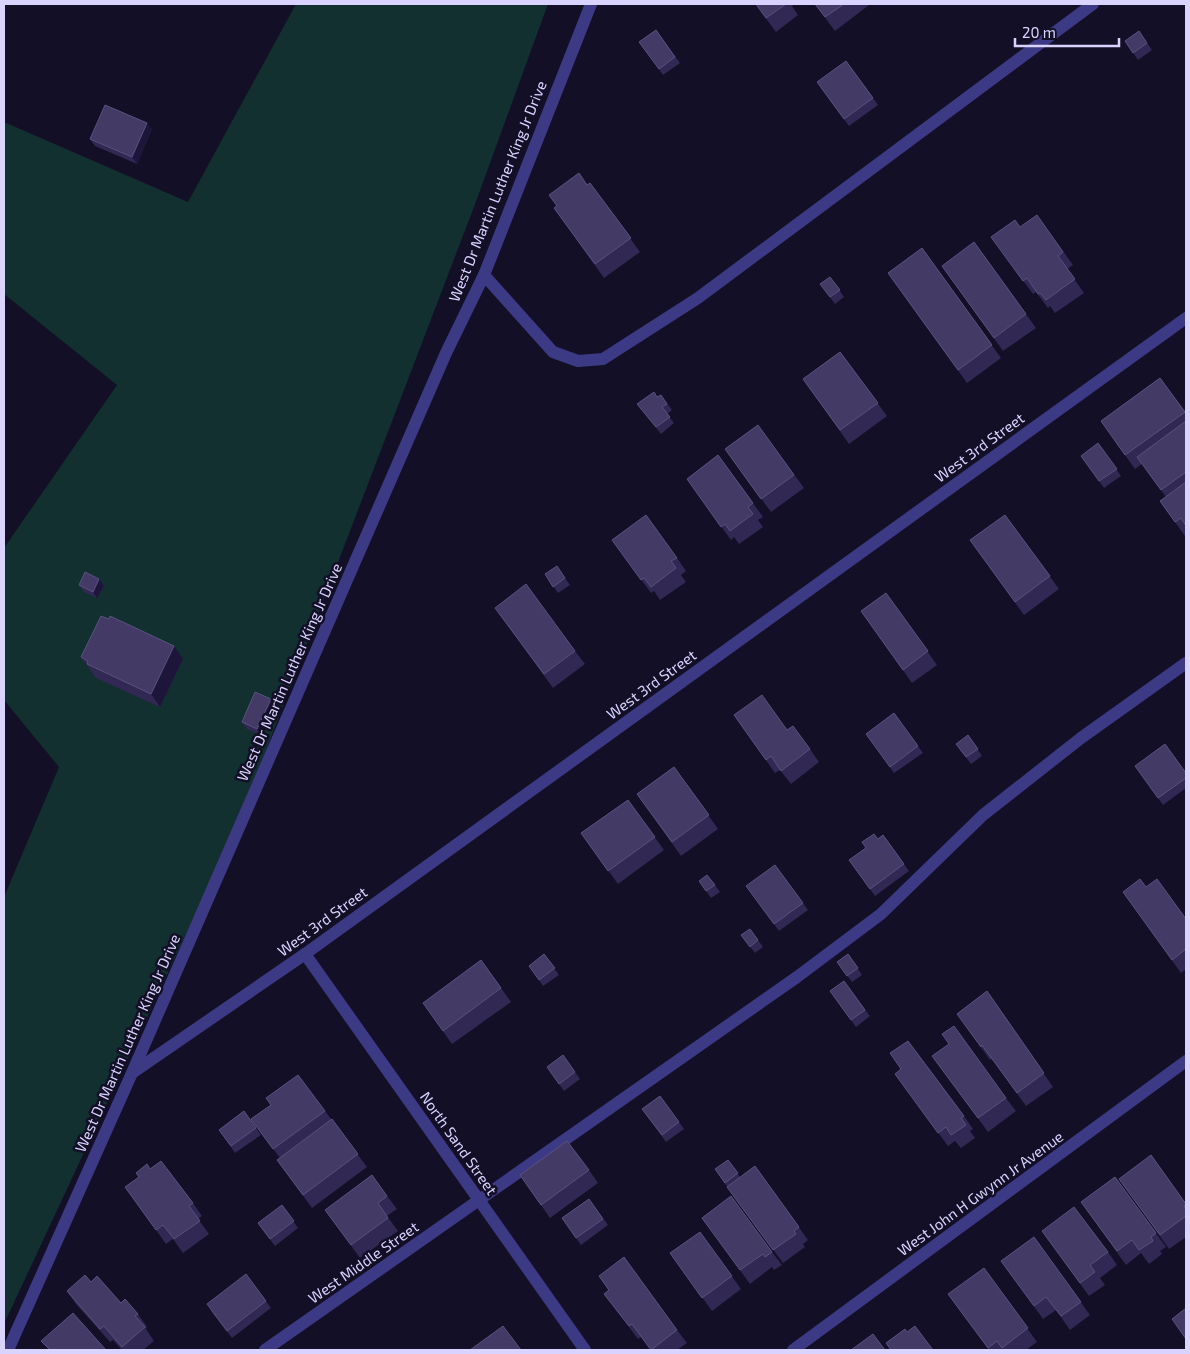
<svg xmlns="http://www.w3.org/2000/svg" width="1190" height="1354" font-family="'Exo 2',sans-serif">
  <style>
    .green { fill: #12302f }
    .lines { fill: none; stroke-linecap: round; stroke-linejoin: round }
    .service { stroke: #3d3a85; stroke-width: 12 }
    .minor { stroke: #3d3a85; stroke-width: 12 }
    .tertiary { stroke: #3d3a85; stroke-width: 12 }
    .wall { fill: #312854 }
    .shaded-wall { fill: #1d163a }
    .building { fill: #433a66; stroke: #5a527e }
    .labels { text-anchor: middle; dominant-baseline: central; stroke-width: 5; stroke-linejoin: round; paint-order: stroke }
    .street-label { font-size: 15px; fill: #d9d4ff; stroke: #130f26 }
  </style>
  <rect width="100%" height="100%" fill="#130f26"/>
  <path class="green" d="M296,4h252l-74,203 -233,609 -237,508v-427l55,-130 -55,-67v-152l113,-163 -113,-91v-172l184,80z"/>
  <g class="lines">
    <g class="service">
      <path d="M484,275l69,77 25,9 25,-2 95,-61 395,-294"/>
      <path d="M265,1350l532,-373 84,-63 102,-99 98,-77 105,-75"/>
    </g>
    <g class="minor">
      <path d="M305,954l280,396"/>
      <path d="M132,1073l173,-119 881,-636"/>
    </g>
    <g class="tertiary">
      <path d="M8,1350l124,-277 314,-720 38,-78 107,-271"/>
      <path d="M793,1350l393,-289"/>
    </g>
  </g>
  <g class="wall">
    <path d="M755,4h40l-3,2 6,9 -22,17z"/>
    <path d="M815,4h53l1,1 -34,26z"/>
    <path d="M656,30l24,33 -17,12 -24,-33z"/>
    <path d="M1139,31l13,19 -14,10 -13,-19z"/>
    <path d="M846,61l32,44 -29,21 -32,-44z"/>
    <path d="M152,129l-15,35 -42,-18 -5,-7z"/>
    <path d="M590,183l50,69 -36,26 -50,-70z"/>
    <path d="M1037,215l36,50 -6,4 17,24 -29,20 -5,-7 -2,2 -12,-16 -3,2 -42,-57 29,-10z"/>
    <path d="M974,242l62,86 -33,23 -61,-85z"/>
    <path d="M922,248l79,110 -34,25 -79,-110z"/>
    <path d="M830,277l14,20 -9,7 -15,-20z"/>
    <path d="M840,352l47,64 -38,28 -46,-65z"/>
    <path d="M1160,378l26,36v120l-1,2 -25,-35 6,-4 -24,-33 -7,5 -34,-48z"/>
    <path d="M661,395l11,15 -5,4 7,9 -13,11 -24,-30 20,-7z"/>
    <path d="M758,425l46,63 -33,24 -46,-63z"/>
    <path d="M1098,443l23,33 -17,12 -23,-32z"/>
    <path d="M718,455l45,62 -5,3 5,7 -24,17 -5,-7 -3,3 -44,-61z"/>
    <path d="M1005,515l54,74 -35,26 -54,-75z"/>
    <path d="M612,540l65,18 9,13 -5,4 5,7 -26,18 -6,-9 -3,2z"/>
    <path d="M557,566l13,19 -12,8 -13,-19z"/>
    <path d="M99,579l5,7 -7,12 -13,-6 -5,-7z"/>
    <path d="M886,593l51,72 -25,18 -51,-72z"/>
    <path d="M495,608l80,43 10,13 -32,24z"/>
    <path d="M81,657l102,2 -23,48 -64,-29z"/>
    <path d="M271,699l5,7 -14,30 -15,-7 -5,-7z"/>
    <path d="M894,713l29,40 -29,20 -28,-39z"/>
    <path d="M734,715l53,15 23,19 9,13 -28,22 -11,-14 -5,3z"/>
    <path d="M968,735l14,21 -11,8 -15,-20z"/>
    <path d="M1135,766l51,7v15l-23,17z"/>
    <path d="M674,767l44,62 -37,27 -44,-62z"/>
    <path d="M628,800l36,50 -46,34 -37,-51z"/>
    <path d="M883,835l26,36 -34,25 -26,-36z"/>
    <path d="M775,865l33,45 -29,21 -33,-45z"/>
    <path d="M699,881l16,4 5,7 -9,6z"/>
    <path d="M1146,887l40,32v50l-5,4 -58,-81z"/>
    <path d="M741,935l17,5 5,7 -8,6z"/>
    <path d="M544,954l15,21 -16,11 -14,-20z"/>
    <path d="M848,954l14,21 -10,7 -15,-20z"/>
    <path d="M481,960l30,42 -59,42 -29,-41z"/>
    <path d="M844,981l26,35 -14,11 -26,-36z"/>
    <path d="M987,991l66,96 -27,19 -34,-47 -2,1 -33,-46z"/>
    <path d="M948,1044l58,54 10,13 -28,21 -46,-63z"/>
    <path d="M563,1055l17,24 -16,12 -17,-24z"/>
    <path d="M895,1074l69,42 9,13 -3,2 5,7 -14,10 -6,-7 -7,5z"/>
    <path d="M298,1075l69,92 -55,41 -35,-48 3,-2 -29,-39 20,-14z"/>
    <path d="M660,1096l24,33 -18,13 -24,-33z"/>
    <path d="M244,1111l17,24 -26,18 -16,-23z"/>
    <path d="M728,1160l12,17 15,-11 53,74 -5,4 2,3 -22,16 -47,-63 -21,-31z"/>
    <path d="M150,1169l43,34 9,13 -4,3 11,15 -26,19 -10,-14 -7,5 -41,-57z"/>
    <path d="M589,1170l9,13 -48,35 -30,-43z"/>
    <path d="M1115,1177l51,70 -6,4 2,3 -13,10 -8,-11 -15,12 -45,-63z"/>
    <path d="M1119,1179l67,25v33l-17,12z"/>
    <path d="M387,1196l10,13 -10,7 11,15 -38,27 -35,-48z"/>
    <path d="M589,1199l19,26 -27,20 -19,-27z"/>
    <path d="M282,1205l16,23 -23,18 -17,-23z"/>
    <path d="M702,1218l70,34 10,13 -8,5 -2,-3 -22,17z"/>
    <path d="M1042,1231l66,21 9,13 -17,13 5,7 -16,11z"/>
    <path d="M700,1232l41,57 -29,22 -42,-58z"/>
    <path d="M1034,1237l56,78 -20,15 -14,-20 -13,9 -42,-58z"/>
    <path d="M984,1268l53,74 -11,8h-37l-41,-56z"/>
    <path d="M246,1274l25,34 -39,30 -21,-27z"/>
    <path d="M599,1276l78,54 10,13 -10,7h-26l-10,-13 -3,2 -34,-45 5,-3z"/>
    <path d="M91,1282l47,32 9,13 -1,2 8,12 -11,9h-21l-9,-10 -3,2 -34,-38 -9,-13z"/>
  </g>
  <g class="shaded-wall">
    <path d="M147,123l5,6 -15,35 -5,-7z"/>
    <path d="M99,579l5,7 -7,12 -4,-6z"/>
    <path d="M174,646l9,13 -23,48 -9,-13z"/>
    <path d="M271,699l5,7 -14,30 -5,-7z"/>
  </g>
  <g class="building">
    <path d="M756,4h30l-20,14z"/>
    <path d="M815,4h29l-19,13z"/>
    <path d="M656,30l19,27 -16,12 -20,-27z"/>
    <path d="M1139,31l8,12 -14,10 -8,-12z"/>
    <path d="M846,61l27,37 -29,21 -27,-37z"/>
    <path d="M105,105l42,18 -15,34 -42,-18z"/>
    <path d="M579,173l8,12 3,-2 41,55 -36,26 -41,-56 3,-2 -8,-11z"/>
    <path d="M1037,215l26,37 -5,4 17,23 -29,21 -6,-7 -2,1 -11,-16 -4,3 -32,-44 24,-17 5,7z"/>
    <path d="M974,242l52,72 -32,24 -52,-72z"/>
    <path d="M922,248l70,97 -34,25 -70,-97z"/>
    <path d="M830,277l10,13 -10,7 -10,-13z"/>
    <path d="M840,352l38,51 -38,27 -37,-51z"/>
    <path d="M1160,378l25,34 -60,43 -24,-34z"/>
    <path d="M654,392l3,5 4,-2 6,9 -5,3 8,10 -14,10 -19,-23z"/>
    <path d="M1186,421v51l-25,18 -24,-33z"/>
    <path d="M758,425l36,50 -33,24 -36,-50z"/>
    <path d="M1098,443l19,26 -18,12 -18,-25z"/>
    <path d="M718,455l35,48 -5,4 5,7 -23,17 -5,-7 -4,3 -34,-48z"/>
    <path d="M1186,482v44l-5,-8 -6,4 -15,-21z"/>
    <path d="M646,515l31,43 -6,3 5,7 -25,19 -7,-9 -3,2 -29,-40z"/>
    <path d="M1005,515l45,61 -35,26 -45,-62z"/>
    <path d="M557,566l8,12 -12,9 -8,-13z"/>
    <path d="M85,572l14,7 -6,13 -14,-7z"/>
    <path d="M526,584l49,67 -31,23 -49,-66z"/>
    <path d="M886,593l42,58 -25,19 -42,-59z"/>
    <path d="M101,616l8,3 1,-3 64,30 -23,48 -64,-30 1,-3 -7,-4z"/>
    <path d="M255,692l16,7 -14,30 -15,-7z"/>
    <path d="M762,695l25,35 6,-4 17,23 -29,22 -10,-15 -5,4 -32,-45z"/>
    <path d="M894,713l24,33 -28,21 -24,-33z"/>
    <path d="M968,735l10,14 -12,8 -10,-13z"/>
    <path d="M1165,744l21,29v5l-28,20 -23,-32z"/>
    <path d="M674,767l35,48 -37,27 -35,-48z"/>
    <path d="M628,800l27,37 -47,34 -27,-38z"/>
    <path d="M874,834l4,5 5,-4 21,29 -34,25 -21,-29 17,-12 -4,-6z"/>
    <path d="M775,865l28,38 -29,21 -28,-38z"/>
    <path d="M707,875l8,10 -9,6 -7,-10z"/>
    <path d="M1140,879l6,8 11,-8 29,40v30l-14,11 -49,-68z"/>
    <path d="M750,929l8,11 -8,7 -9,-12z"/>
    <path d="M544,954l11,14 -16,12 -10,-14z"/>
    <path d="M848,954l10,14 -11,8 -10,-14z"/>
    <path d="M481,960l20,28 -58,43 -20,-28z"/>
    <path d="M844,981l21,29 -14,10 -21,-29z"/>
    <path d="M987,991l57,82 -27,20 -35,-48 -1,2 -24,-33z"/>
    <path d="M954,1026l52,72 -28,20 -46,-62 17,-12 -7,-10z"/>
    <path d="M908,1041l56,75 -3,2 5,7 -15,10 -5,-8 -8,6 -43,-59 6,-5 -11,-16z"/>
    <path d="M563,1055l12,17 -16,12 -12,-17z"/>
    <path d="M298,1075l27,36 -52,38 -22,-30 20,-14 -5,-7z"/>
    <path d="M660,1096l19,26 -17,13 -20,-26z"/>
    <path d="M244,1111l12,17 -25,18 -12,-16z"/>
    <path d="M332,1119l26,35 -55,41 -26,-35z"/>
    <path d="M567,1141l22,29 -48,35 -21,-30z"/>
    <path d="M1151,1155l35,49 -2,2 2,4v6l-26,19 -41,-56z"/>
    <path d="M728,1160l10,13 -13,10 -10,-14z"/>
    <path d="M161,1161l32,42 -4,3 11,15 -26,18 -11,-14 -7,5 -31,-43 14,-10 -3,-4 11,-9 3,5z"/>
    <path d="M755,1166l44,61 -5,4 2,3 -23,16 -46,-63z"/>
    <path d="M372,1175l15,21 -9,7 10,15 -37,27 -26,-35z"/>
    <path d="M1115,1177l41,56 -5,4 2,4 -14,9 -7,-10 -15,11 -36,-49z"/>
    <path d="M731,1196l41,56 -7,5 -2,-3 -23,16 -38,-52z"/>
    <path d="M589,1199l14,20 -27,19 -14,-20z"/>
    <path d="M282,1205l12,16 -24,18 -12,-16z"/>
    <path d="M1074,1207l34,45 -18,13 5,7 -15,11 -38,-52z"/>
    <path d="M700,1232l32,44 -30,22 -32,-45z"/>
    <path d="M1034,1237l47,65 -20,14 -15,-19 -12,9 -33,-45z"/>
    <path d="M624,1257l53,73 -26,20 -19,-26 -3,2 -25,-32 5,-4 -10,-14z"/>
    <path d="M984,1268l44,60 -26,20 -5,-7 -9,7 -40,-54z"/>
    <path d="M246,1274l20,27 -39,30 -20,-27z"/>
    <path d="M85,1275l6,7 6,-6 24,27 4,-4 13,15 -3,2 10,11 -23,20 -18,-21 -4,3 -33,-38z"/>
    <path d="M1186,1308v31l-14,-20z"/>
    <path d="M73,1313l33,37h-56l-9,-9z"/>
    <path d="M503,1326l18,24h-51z"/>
    <path d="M915,1326l18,24h-42l-5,-7 19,-14 2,3z"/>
    <path d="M873,1334l12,16h-34z"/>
  </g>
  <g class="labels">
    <g class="street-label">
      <text transform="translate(497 191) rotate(-68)">West Dr Martin Luther King Jr Drive</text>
      <text transform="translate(979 447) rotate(-36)">West 3rd Street</text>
      <text transform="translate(289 672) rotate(-66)">West Dr Martin Luther King Jr Drive</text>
      <text transform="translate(651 684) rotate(-36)">West 3rd Street</text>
      <text transform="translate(322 921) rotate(-36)">West 3rd Street</text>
      <text transform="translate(127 1043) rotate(-66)">West Dr Martin Luther King Jr Drive</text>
      <text transform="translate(459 1143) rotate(55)">North Sand Street</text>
      <text transform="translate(980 1193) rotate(-36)">West John H Gwynn Jr Avenue</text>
      <text transform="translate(363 1262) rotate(-35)">West Middle Street</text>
    </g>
  </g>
  <rect width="1190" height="1354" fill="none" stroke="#d9d4ff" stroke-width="10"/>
  <path d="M1015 38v8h104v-8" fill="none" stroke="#d9d4ff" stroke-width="2.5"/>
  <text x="1022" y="38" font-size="15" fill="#d9d4ff" stroke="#130f26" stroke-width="4" paint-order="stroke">20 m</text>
</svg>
